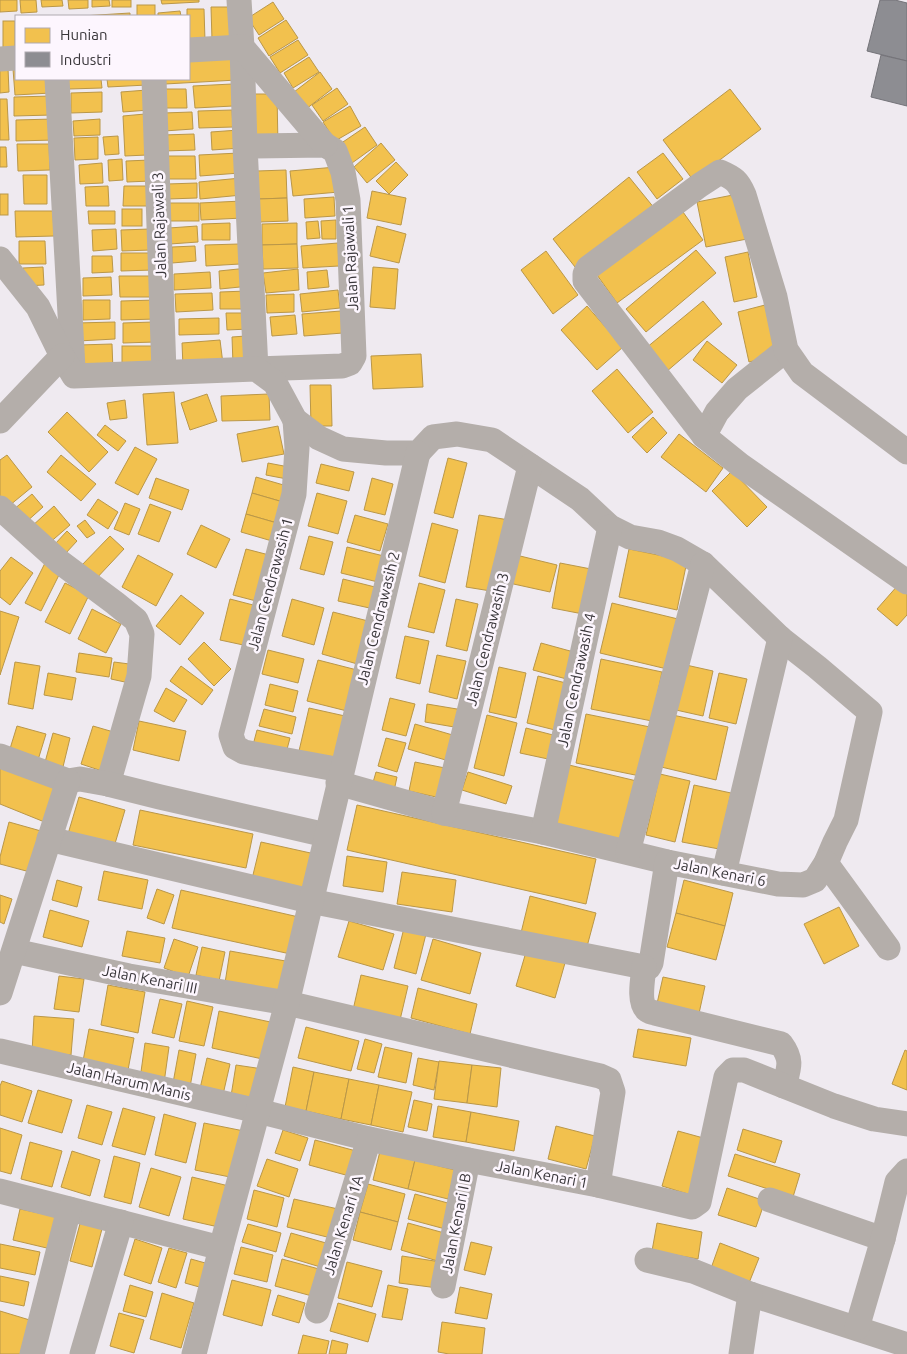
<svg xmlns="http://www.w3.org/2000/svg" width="907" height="1354" font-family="Ubuntu,sans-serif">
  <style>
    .homes { fill: #f2c14e; stroke: #ba9748 }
    .industry { fill: #8d8d92; stroke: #747378 }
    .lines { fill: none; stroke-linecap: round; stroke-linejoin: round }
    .minor { stroke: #b4aeaa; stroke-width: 25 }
    .labels { text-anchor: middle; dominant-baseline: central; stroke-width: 5; stroke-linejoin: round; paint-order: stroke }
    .street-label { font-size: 15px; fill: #39363a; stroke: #fdf6fe }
  </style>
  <rect width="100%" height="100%" fill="#efeaf0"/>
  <g class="homes">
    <path d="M0,0h17v11l-17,1z"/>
    <path d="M20,0h16l1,12 -16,1z"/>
    <path d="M41,0h21l1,6 -21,1z"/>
    <path d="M68,0h20v8l-19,1z"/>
    <path d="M92,0h17l1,6 -18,1z"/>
    <rect x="112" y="0" width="19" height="7"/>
    <path d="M161,0h38v2l-37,2z"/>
    <path d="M273,2l11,17 -25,16 -11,-17z"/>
    <rect x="137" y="5" width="18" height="11"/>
    <path d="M211,7h24l1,32 -24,1z"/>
    <path d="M187,9h17l1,32h-16v-25h-2z"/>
    <path d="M180,11l1,5h-23v-3z"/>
    <path d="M130,13v3h-48z"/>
    <path d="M286,20l12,18 -29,18 -11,-18z"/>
    <rect x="3" y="21" width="12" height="30"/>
    <path d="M298,40l10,15 -28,18 -10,-16z"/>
    <path d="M235,54l2,26 -72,4v-5h24v-22z"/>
    <path d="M309,57l10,15 -26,16 -9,-15z"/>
    <path d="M0,68h8l1,24 -9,1z"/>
    <path d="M13,69h3v10h35v14l-36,2z"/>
    <path d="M320,72l12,17 -26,20 -12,-17z"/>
    <path d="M68,79h33l1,9 -33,1z"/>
    <path d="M107,79h40v6l-39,2z"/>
    <path d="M232,84l1,22 -38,2 -2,-22z"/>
    <path d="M337,88l11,16 -25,17 -11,-16z"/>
    <path d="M159,89h27l1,19h-27z"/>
    <path d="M730,89l31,40 -68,51 -30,-40z"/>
    <path d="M147,90l2,20 -26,2 -2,-20z"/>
    <path d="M102,92v20l-31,1v-20z"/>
    <path d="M253,94h24l1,52h-24z"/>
    <path d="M52,96v19l-38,1v-19z"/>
    <path d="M0,99h7l2,41h-9z"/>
    <path d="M350,106l11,20 -26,15 -12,-19z"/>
    <path d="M232,110l1,17 -34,1 -1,-17z"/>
    <path d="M192,112l1,17 -29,2 -1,-18z"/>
    <path d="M145,114l2,41 -22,1 -2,-40z"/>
    <path d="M53,119l1,21 -38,1v-21z"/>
    <path d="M100,119v16l-26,1 -1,-15z"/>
    <path d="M365,127l12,18 -25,18 -12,-19z"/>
    <path d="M239,130l2,18 -29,2 -1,-18z"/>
    <path d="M194,134l1,16 -31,1 -1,-16z"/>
    <path d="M118,136l1,18 -14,1 -2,-18z"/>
    <path d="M98,137v22l-23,1 -1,-22z"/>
    <path d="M381,143l14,17 -28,23 -13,-16z"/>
    <path d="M17,144h32l1,26 -32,1z"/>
    <path d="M0,147h6l1,20h-7z"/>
    <path d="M239,153l1,20 -40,3 -1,-21z"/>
    <path d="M663,153l20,26 -26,20 -20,-27z"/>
    <path d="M163,156h32l1,23h-33z"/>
    <path d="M122,159l1,21 -14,1 -1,-21z"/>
    <path d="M150,160l1,21 -24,1 -1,-21z"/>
    <path d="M396,162l12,13 -19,19 -13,-13z"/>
    <path d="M102,163l1,20 -23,1 -1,-19z"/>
    <path d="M336,167l3,25 -46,4 -3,-25z"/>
    <path d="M286,170l1,28 -29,1 -1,-28z"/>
    <path d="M23,175h24v29h-23z"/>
    <path d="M629,177l26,32 -76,63 -26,-33z"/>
    <path d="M241,178l1,17 -42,4 -1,-17z"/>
    <path d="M197,183v15l-29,1 -1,-15z"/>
    <path d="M108,186l1,20h-23l-1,-19z"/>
    <path d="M124,186h26v20h-27z"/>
    <path d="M372,191l34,7 -5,27 -34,-7z"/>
    <rect x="0" y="194" width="8" height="21"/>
    <path d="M738,194l9,45 -41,8 -9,-45z"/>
    <path d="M334,197l1,19 -30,2 -1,-19z"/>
    <path d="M287,198l1,23 -29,1 -1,-23z"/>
    <path d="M242,201l1,17 -42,2 -1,-17z"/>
    <rect x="168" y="203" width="31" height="18"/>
    <rect x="122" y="209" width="20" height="17"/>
    <path d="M15,211h38l1,25 -38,1z"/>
    <path d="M88,211h27v13h-26z"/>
    <path d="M683,212l20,28 -86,63 -20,-28z"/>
    <path d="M336,220v19h-14l-1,-18z"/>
    <path d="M318,221l2,17 -13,1 -1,-17z"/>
    <path d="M230,223v17h-28v-16z"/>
    <path d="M297,223v21l-35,1v-21z"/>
    <path d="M197,226l1,16 -28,2 -1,-16z"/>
    <path d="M377,226l29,8 -7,29 -29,-7z"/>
    <path d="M116,229l1,20 -24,2 -1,-21z"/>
    <path d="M150,229l1,21 -29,1 -1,-21z"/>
    <path d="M19,241h26l1,23h-27z"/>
    <path d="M338,243l1,23 -36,2 -2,-22z"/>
    <path d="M239,244l1,20 -34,2 -1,-21z"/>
    <path d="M297,244l1,24 -35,1 -1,-24z"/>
    <path d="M195,246l1,15 -24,2v-16z"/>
    <path d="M696,250l20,23 -70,59 -20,-23z"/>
    <path d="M546,251l32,44 -25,19 -32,-44z"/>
    <path d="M748,252l9,45 -23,5 -9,-45z"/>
    <path d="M121,253h32v17l-32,1z"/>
    <path d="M92,256h20l1,16 -21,1z"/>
    <path d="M43,267l1,18 -21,1v-18z"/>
    <path d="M373,267l25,2 -3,40 -25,-2z"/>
    <path d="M248,268l2,18 -30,3 -1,-18z"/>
    <path d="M298,269l1,21 -33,3 -3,-20z"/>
    <path d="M327,270l2,17 -21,2 -1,-17z"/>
    <path d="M210,272l1,16 -37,2v-16z"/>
    <path d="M119,276h36v21h-35z"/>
    <path d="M111,277l1,18 -29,1v-18z"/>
    <path d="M338,290l2,18 -38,4 -2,-18z"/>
    <path d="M247,291l1,18h-28v-17z"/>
    <path d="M212,293l1,17 -37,2 -1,-18z"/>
    <path d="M294,294v18l-27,1 -1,-18z"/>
    <path d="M83,300h27v19l-27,1z"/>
    <path d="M156,300v19l-35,1v-19z"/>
    <path d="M703,301l19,23 -56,48 -20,-24z"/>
    <path d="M765,305l11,51 -27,6 -11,-50z"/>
    <path d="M587,306l36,41 -26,23 -36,-40z"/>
    <path d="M341,311l2,22 -39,3 -2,-22z"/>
    <path d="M226,313h23v16l-22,1z"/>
    <path d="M295,315l2,19 -25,2 -2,-19z"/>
    <path d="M219,318v16l-40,1v-16z"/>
    <path d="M115,322v17l-37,2 -1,-18z"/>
    <path d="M154,322l1,20 -32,1v-20z"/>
    <path d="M246,336l1,28h-14l-1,-27z"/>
    <path d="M220,340l3,24 -40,3 -1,-24z"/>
    <path d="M707,341l30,24 -15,18 -29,-23z"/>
    <path d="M112,344l1,27 -33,1 -1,-27z"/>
    <rect x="122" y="346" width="35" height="23"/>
    <path d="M421,354l2,33 -50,2 -2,-33z"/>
    <path d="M617,369l36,43 -25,21 -36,-42z"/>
    <path d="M310,385h21l1,41h-21z"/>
    <path d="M174,392l4,51 -31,2 -4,-51z"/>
    <path d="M207,394l10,27 -27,9 -9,-27z"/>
    <path d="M269,394l1,26 -48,1 -1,-25z"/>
    <path d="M125,400l2,18 -17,2 -3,-17z"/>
    <path d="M67,412l41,40 -19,20 -41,-40z"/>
    <path d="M653,417l14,16 -20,20 -15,-16z"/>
    <path d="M105,425l21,16 -8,10 -21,-16z"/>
    <path d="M278,426l6,28 -42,8 -5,-28z"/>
    <path d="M679,434l44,34 -17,24 -45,-35z"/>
    <path d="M135,447l22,12 -19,36 -23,-12z"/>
    <path d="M7,455l25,32 -28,23 -4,-5v-45z"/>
    <path d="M61,455l35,29 -15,17 -34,-29z"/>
    <path d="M448,458l19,5 -14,55 -19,-5z"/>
    <path d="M268,463l21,4 -2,12 -21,-4z"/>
    <path d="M321,464l33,8 -5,19 -33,-8z"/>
    <path d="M732,471l35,36 -20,20 -35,-36z"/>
    <path d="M256,477l31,9 -4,16 -31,-9z"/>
    <path d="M156,478l33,12 -7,20 -33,-12z"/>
    <path d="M372,478l21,6 -8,31 -21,-5z"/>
    <path d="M252,493l31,9 -6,21 -31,-9z"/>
    <path d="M317,493l30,8 -9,33 -30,-8z"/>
    <path d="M32,494l11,13 -18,16 -12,-13z"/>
    <path d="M98,499l20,13 -10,17 -21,-14z"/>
    <path d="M125,503l15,6 -11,26 -15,-6z"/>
    <path d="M150,504l21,8 -12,30 -21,-8z"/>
    <path d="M54,506l16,19 -23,20 -16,-18z"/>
    <path d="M246,514l31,9 -5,18 -31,-9z"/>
    <path d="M355,515l33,9 -8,27 -33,-9z"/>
    <path d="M479,515l30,5 -12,72 -31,-5z"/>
    <path d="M85,520l10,13 -8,5 -10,-12z"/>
    <path d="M432,523l26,7 -13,53 -26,-7z"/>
    <path d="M201,525l29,14 -14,29 -29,-14z"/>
    <path d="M67,531l10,10 -12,13 -10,-10z"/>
    <path d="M110,536l14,13 -30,32 -14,-14z"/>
    <path d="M309,536l24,6 -9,33 -24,-6z"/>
    <path d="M347,547l41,10 -6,26 -41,-10z"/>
    <path d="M246,549l27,7 -13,46 -27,-7z"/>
    <path d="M629,549l58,12 -10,49 -58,-13z"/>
    <path d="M138,555l35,19 -17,32 -34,-19z"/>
    <path d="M516,555l41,10 -7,27 -41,-9z"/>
    <path d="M11,557l22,16 -23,32 -10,-8v-26z"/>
    <path d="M45,563l16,8 -20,40 -16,-8z"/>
    <path d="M560,563l31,6 -8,45 -31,-6z"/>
    <path d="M343,579l36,9 -5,21 -36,-8z"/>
    <path d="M65,583l24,12 -19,39 -25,-12z"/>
    <path d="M419,583l26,7 -11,43 -26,-6z"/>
    <path d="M899,584l8,7v24l-10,11 -20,-17z"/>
    <path d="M181,595l23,18 -24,32 -24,-19z"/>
    <path d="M230,599l27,7 -9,40 -28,-6z"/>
    <path d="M292,599l32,9 -10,37 -32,-9z"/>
    <path d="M456,599l22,5 -11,47 -21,-5z"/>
    <path d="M612,603l66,16 -11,50 -67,-16z"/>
    <path d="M92,609l29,15 -15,29 -28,-14z"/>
    <path d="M0,611l19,6 -19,58z"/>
    <path d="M333,612l39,10 -11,43 -39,-11z"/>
    <path d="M405,636l24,5 -9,43 -24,-6z"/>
    <path d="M204,642l27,27 -17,17 -26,-27z"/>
    <path d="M541,643l40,11 -7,27 -41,-11z"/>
    <path d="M268,650l36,9 -6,24 -36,-9z"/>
    <path d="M79,653l33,5 -3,19 -33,-5z"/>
    <path d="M437,655l29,6 -9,38 -28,-7z"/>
    <path d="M601,659l61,13 -10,49 -61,-12z"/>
    <path d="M318,660l43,11 -10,41 -44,-11z"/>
    <path d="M15,662l25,4 -7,43 -25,-5z"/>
    <path d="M114,662l23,3 -3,19 -23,-5z"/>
    <path d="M686,665l27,6 -10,45 -27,-6z"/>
    <path d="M181,666l32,24 -11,15 -32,-24z"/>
    <path d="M499,667l27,6 -10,45 -27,-6z"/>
    <path d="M48,673l28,5 -4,22 -28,-5z"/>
    <path d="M719,673l28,6 -11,45 -27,-6z"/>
    <path d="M538,676l32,8 -11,47 -32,-8z"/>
    <path d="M270,684l28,7 -5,21 -28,-7z"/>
    <path d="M166,688l21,12 -13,22 -20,-11z"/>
    <path d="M390,698l25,6 -9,32 -24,-6z"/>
    <path d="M427,704l36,6 -3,18 -35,-6z"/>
    <path d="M309,708l36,8 -10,44 -36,-9z"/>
    <path d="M264,709l32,8 -4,17 -33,-8z"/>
    <path d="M586,714l64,13 -10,49 -64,-13z"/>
    <path d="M668,714l60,13 -12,53 -59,-14z"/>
    <path d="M487,715l30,8 -13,53 -30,-8z"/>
    <path d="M139,721l47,10 -7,30 -46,-11z"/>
    <path d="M415,724l41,12 -7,25 -41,-12z"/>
    <path d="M17,726l29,8 -8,26 -29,-8z"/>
    <path d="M93,726l24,7 -12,39 -24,-8z"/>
    <path d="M526,728l27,7 -5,24 -28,-6z"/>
    <path d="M257,730l33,8 -4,15 -33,-8z"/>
    <path d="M53,733l17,5 -8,33 -18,-5z"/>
    <path d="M386,738l20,5 -9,29 -19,-6z"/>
    <path d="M415,762l35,7 -5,30 -36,-8z"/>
    <path d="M0,765l60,24 -13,34 -47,-19z"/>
    <path d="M569,765l72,17 -14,60 -72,-17z"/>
    <path d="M376,772l21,5 -3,14 -22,-5z"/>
    <path d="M468,772l44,14 -6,18 -44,-14z"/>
    <path d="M660,774l30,7 -15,61 -29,-7z"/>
    <path d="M694,785l37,8 -12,56 -37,-7z"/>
    <path d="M79,797l46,13 -11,37 -46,-13z"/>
    <path d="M357,805l239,54 -10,45 -239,-54z"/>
    <path d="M140,810l113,24 -7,34 -113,-23z"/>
    <path d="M9,822l32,9 -11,41 -30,-8v-7z"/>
    <path d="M261,842l54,12 -8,37 -55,-12z"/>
    <path d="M347,856l40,6 -4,30 -40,-6z"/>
    <path d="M104,871l44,9 -6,29 -44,-9z"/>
    <path d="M402,872l54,8 -4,32 -55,-8z"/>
    <path d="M57,880l25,7 -5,20 -25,-7z"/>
    <path d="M684,880l49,13 -8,33 -49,-13z"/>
    <path d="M157,889l17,6 -10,29 -17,-6z"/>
    <path d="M181,890l122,28 -8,37 -123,-27z"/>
    <path d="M0,895l12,4 -8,25 -4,-2z"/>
    <path d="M530,896l66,17 -11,41 -65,-17z"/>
    <path d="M839,907l20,39 -35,18 -20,-40z"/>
    <path d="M50,910l39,11 -7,26 -39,-10z"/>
    <path d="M676,913l49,13 -9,34 -49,-13z"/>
    <path d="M349,921l45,13 -11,36 -45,-13z"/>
    <path d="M404,928l22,6 -10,40 -22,-6z"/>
    <path d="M127,931l38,7 -5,25 -38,-7z"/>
    <path d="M174,939l24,8 -10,30 -24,-9z"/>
    <path d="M433,939l48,14 -11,41 -49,-14z"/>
    <path d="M202,947l23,5 -6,29 -23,-6z"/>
    <path d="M230,951l61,11 -6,32 -60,-11z"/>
    <path d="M526,952l39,11 -10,35 -39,-12z"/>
    <path d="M361,975l47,11 -8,34 -47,-10z"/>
    <path d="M59,976l25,3 -5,33 -25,-3z"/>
    <path d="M663,977l42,9 -7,32 -42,-10z"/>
    <path d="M108,985l37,7 -7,41 -37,-8z"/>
    <path d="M418,988l59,16 -7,30 -59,-16z"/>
    <path d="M160,999l22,5 -8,34 -22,-5z"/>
    <path d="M187,1001l26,6 -9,39 -25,-5z"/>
    <path d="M219,1011l56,12 -8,37 -55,-12z"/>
    <path d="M34,1016l40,3 -3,36 -39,-3z"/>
    <path d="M306,1027l53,14 -8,30 -53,-13z"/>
    <path d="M89,1029l45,9 -6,32 -45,-9z"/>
    <path d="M638,1029l53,9 -5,28 -53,-9z"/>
    <path d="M365,1039l17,5 -8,29 -17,-4z"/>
    <path d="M145,1043l24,4 -5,36 -24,-4z"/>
    <path d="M385,1047l27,6 -6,30 -28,-6z"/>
    <path d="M179,1050l17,4 -6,33 -17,-4z"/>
    <path d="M905,1050l2,1v39l-15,-6z"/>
    <path d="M207,1058l23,6 -8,35 -23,-6z"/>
    <path d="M418,1058l21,4 -5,28 -21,-5z"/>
    <path d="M439,1061l33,4 -5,38 -33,-4z"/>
    <path d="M236,1065l27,4 -4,31 -28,-4z"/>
    <path d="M472,1065l29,3 -4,39 -30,-4z"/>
    <path d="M293,1067l21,5 -8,39 -21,-4z"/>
    <path d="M314,1072l35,7 -8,40 -35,-8z"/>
    <path d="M349,1079l30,6 -8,40 -30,-6z"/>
    <path d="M2,1081l30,10 -10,31 -22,-7v-29z"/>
    <path d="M379,1085l33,7 -9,40 -32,-7z"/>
    <path d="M38,1090l34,10 -10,33 -34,-10z"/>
    <path d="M414,1100l18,4 -5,27 -19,-4z"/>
    <path d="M87,1105l25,7 -10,33 -24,-7z"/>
    <path d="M438,1106l33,6 -5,30 -33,-5z"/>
    <path d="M123,1108l32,9 -10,38 -33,-9z"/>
    <path d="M471,1112l48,9 -5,30 -48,-9z"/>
    <path d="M164,1114l32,9 -10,40 -31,-8z"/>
    <path d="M204,1123l40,8 -9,47 -40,-8z"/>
    <path d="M556,1126l39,10 -9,33 -38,-10z"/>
    <path d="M0,1128l22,7 -11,39 -11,-3z"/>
    <path d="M743,1129l39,12 -7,22 -38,-13z"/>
    <path d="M283,1130l25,8 -8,23 -25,-8z"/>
    <path d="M678,1131l29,8 -16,56 -29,-9z"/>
    <path d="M315,1140l45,12 -7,25 -44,-12z"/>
    <path d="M30,1142l32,9 -10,36 -31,-8z"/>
    <path d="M72,1151l28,9 -10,36 -29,-9z"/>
    <path d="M380,1151l35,9 -7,29 -35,-9z"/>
    <path d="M735,1154l65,20 -7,23 -65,-21z"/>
    <path d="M114,1156l26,7 -9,41 -27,-7z"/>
    <path d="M267,1159l31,10 -9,28 -32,-11z"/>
    <path d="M415,1160l40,10 -7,29 -40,-10z"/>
    <path d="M151,1168l30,9 -12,39 -30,-9z"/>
    <path d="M192,1177l41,10 -10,41 -40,-9z"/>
    <path d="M368,1184l37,10 -7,28 -38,-10z"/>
    <path d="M727,1188l38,13 -9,26 -38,-12z"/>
    <path d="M254,1190l30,8 -7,29 -30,-8z"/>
    <path d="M415,1194l40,11 -6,25 -41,-11z"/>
    <path d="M294,1199l44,10 -7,29 -44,-11z"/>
    <path d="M20,1209l38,8 -7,32 -38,-9z"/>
    <path d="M360,1212l38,10 -7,28 -38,-10z"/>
    <path d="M81,1220l22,5 -11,42 -22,-6z"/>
    <path d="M408,1223l40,11 -7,28 -40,-12z"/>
    <path d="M657,1223l45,9 -4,27 -46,-8z"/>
    <path d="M248,1224l33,9 -5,19 -34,-10z"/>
    <path d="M291,1233l42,12 -6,24 -43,-13z"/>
    <path d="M135,1239l27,9 -11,36 -27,-9z"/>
    <path d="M471,1242l21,5 -7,28 -21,-5z"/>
    <path d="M720,1243l39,15 -12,30 -38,-14z"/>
    <path d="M0,1244l40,8 -5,23 -35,-7z"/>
    <path d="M241,1247l32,8 -6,27 -33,-8z"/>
    <path d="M169,1248l18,5 -11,35 -18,-6z"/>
    <path d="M402,1256l39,6 -3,26 -39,-5z"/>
    <path d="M191,1259l25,7 -6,24 -25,-7z"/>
    <path d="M282,1259l37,10 -7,27 -37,-10z"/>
    <path d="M347,1262l35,9 -10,36 -34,-9z"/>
    <path d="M0,1276l29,6 -5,24 -24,-5z"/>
    <path d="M232,1280l39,10 -9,36 -39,-11z"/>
    <path d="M130,1285l23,7 -7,25 -23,-6z"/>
    <path d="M388,1285l20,4 -6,31 -20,-3z"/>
    <path d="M460,1287l32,7 -5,25 -32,-6z"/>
    <path d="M162,1293l32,10 -13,45 -31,-9z"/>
    <path d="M278,1295l27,8 -6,20 -27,-8z"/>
    <path d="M338,1303l38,11 -8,28 -38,-11z"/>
    <path d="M0,1311l33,10 -10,33h-23z"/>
    <path d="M119,1313l25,7 -10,33 -24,-7z"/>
    <path d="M442,1322l43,6 -3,26h-33l-11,-2z"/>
    <path d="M303,1335l26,6 -3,13h-28z"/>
    <path d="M332,1340l16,4 -2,10h-17z"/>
  </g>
  <g class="industry">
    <path d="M880,0h15l12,3v58l-40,-10z"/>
    <path d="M881,55l26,6v45l-36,-9z"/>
  </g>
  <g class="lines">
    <g class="minor">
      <path d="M239,0l3,47 3,99 11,223 86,-3 8,-3 4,-7 -6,-156 -5,-28 -8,-21 -10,-6 -80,1"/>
      <path d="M189,50l53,-3 83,98"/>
      <path d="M0,59l16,-1"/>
      <path d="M57,79l16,289"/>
      <path d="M154,79l10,293"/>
      <path d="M0,259l38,48 24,49 12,20 182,-7 19,14 20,37 24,18 24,11 43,4h32l15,-16 24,-3 35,6 88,59 30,28 20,10 28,5 19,7 26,15 77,74 37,29 53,45 -24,108 -11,22 -9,21 -11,17 -12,5 -25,-1 -111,-22 -124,-30 -99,-19 -106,-30"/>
      <path d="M295,420l2,28 -3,46 -63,241 4,12 9,5 97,18"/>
      <path d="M0,421l62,-65"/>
      <path d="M704,436l13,-24 20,-23 49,-39"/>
      <path d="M907,452l-105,-79 -16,-23 -11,-53 -31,-102c-6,-14 -10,-17 -24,-23l-20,13 -112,83 -3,6v7l119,155 36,29 167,117"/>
      <path d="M0,508l60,54 55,41 21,17 6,14 -3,42 -31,108"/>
      <path d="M0,756l68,25 12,-2 28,5 52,13 166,38"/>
      <path d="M444,813l86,-347"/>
      <path d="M543,832l67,-305"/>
      <path d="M49,839l261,62 334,66h5l2,-4 16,-101"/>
      <path d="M628,852l75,-288"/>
      <path d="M826,863l62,85"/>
      <path d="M724,873l56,-235"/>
      <path d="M14,951l115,25 158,27 313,73 9,4 4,12 -15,93"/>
      <path d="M644,967c-1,11 -6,35 3,43 2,2 5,2 8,3l126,31c12,16 8,24 3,42"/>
      <path d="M0,993l68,-212"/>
      <path d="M0,1051l258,60 111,28 99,21 130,25 94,22 7,-5 27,-125 7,-7h11l90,36 40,13 33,5"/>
      <path d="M0,1191l221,57"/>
      <path d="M770,1200l113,39"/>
      <path d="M647,1260l46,11 57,23 157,51"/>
      <path d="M443,1286l25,-126"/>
      <path d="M317,1311l52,-172"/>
      <path d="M857,1328l26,-89 14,-57 10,-11"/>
      <path d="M32,1354l37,-145"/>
      <path d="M82,1354l39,-132"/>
      <path d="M194,1354l27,-106 66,-245 131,-550"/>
      <path d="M741,1354l9,-60"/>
    </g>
  </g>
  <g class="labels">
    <g class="street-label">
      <text transform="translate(159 225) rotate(-92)">Jalan Rajawali 3</text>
      <text transform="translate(350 258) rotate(-93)">Jalan Rajawali 1</text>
      <text transform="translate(270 584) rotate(-75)">Jalan Cendrawasih 1</text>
      <text transform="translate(378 618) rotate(-76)">Jalan Cendrawasih 2</text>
      <text transform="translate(487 639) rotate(-76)">Jalan Cendrawasih 3</text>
      <text transform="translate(576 680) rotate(-78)">Jalan Cendrawasih 4</text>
      <text transform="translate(720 872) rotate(11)">Jalan Kenari 6</text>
      <text transform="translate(150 979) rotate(11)">Jalan Kenari III</text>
      <text transform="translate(129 1081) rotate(13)">Jalan Harum Manis</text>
      <text transform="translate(542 1174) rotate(11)">Jalan Kenari 1</text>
      <text transform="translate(456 1223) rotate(-79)">Jalan Kenari I B</text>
      <text transform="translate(343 1225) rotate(-73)">Jalan Kenari 1A</text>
    </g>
  </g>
  <rect x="15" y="15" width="175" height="65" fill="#fdf6fe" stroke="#afa9b0"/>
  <rect x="25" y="28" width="25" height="15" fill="#f2c14e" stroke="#afa9b0"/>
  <text x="60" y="40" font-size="15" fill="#39363a">Hunian</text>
  <rect x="25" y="52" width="25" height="15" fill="#8d8d92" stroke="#afa9b0"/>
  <text x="60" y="65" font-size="15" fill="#39363a">Industri</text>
</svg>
